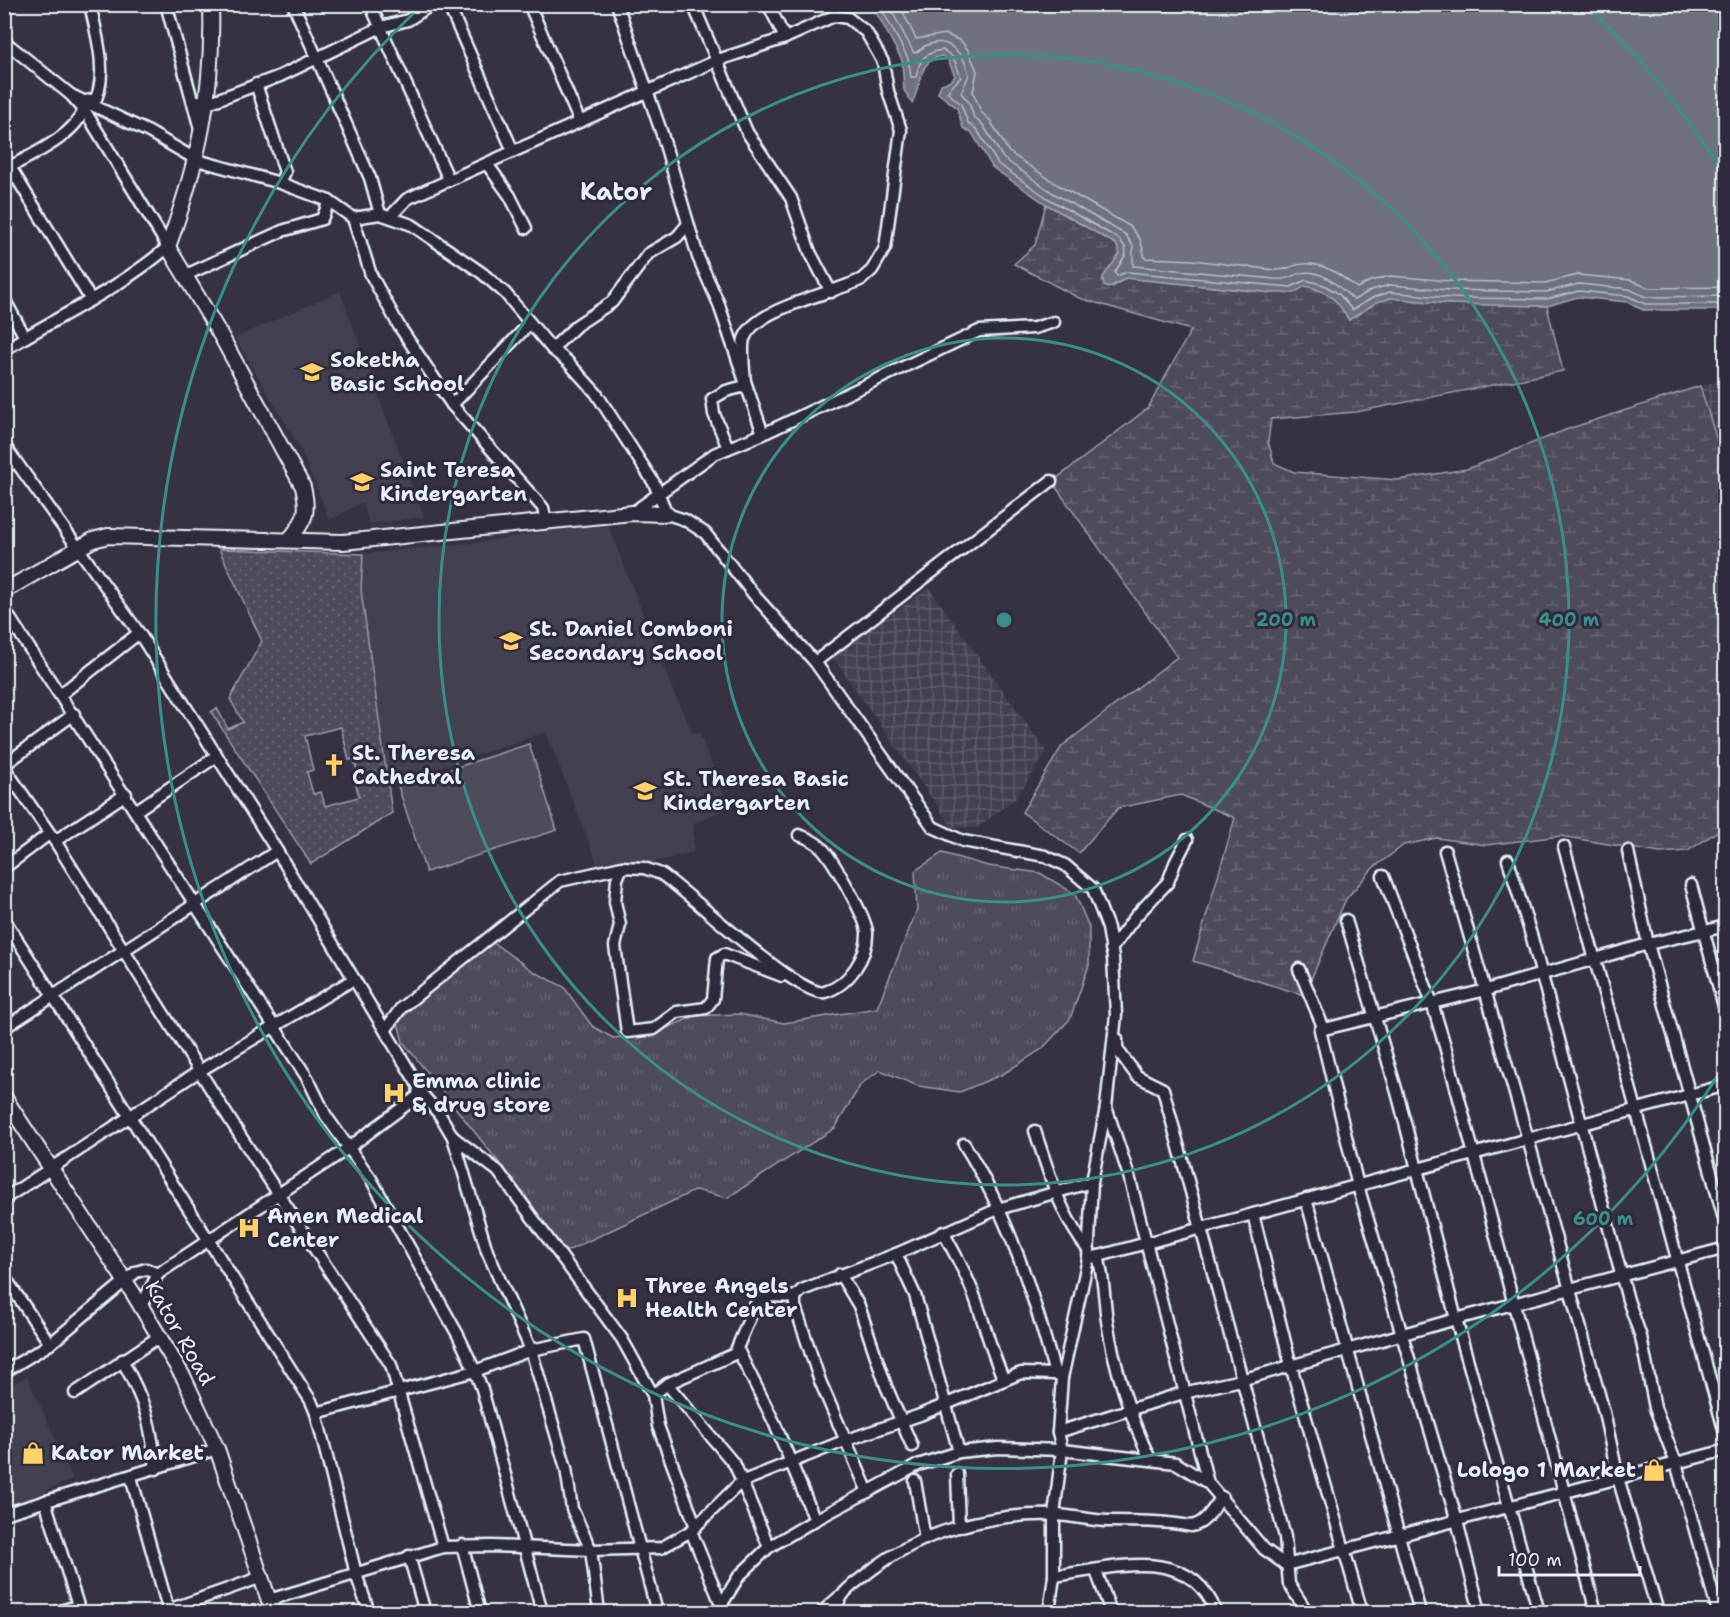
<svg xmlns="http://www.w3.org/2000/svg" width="1730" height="1617" font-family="'Shantell Sans',sans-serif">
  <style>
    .built { fill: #433f51 }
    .industrial { fill: url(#industrial-grid) }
    .grass { fill: url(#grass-tufts); stroke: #9a9eaa; stroke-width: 1.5 }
    .wetland { fill: url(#wetland-marsh); stroke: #9a9eaa; stroke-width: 1.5 }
    .park { fill: url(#park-dots); stroke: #9a9eaa; stroke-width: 1.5; fill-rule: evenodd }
    .pitch { fill: #4d4b5c; stroke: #9a9eaa; stroke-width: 1.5 }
    .water { fill: #70717f; stroke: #a0a4af; stroke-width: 1.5 }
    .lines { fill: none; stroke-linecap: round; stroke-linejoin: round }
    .shore { stroke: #b8bec8; stroke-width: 1.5 }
    .street-casing { stroke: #e8f1f8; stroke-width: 15 }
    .secondary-casing { stroke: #e8f1f8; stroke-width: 18 }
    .street { stroke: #2f2a3d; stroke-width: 10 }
    .secondary { stroke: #2f2a3d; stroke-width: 14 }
    .ring { fill: none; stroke: #3a8f8a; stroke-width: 3 }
    .labels { text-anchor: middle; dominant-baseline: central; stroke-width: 6; stroke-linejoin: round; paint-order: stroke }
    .poi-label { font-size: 21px; font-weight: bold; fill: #e8f1f8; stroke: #2f2a3d; text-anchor: start }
    .street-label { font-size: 21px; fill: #e8f1f8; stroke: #2f2a3d }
    .quarter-label { font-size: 24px; font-weight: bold; fill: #e8f1f8; stroke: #2f2a3d }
    .centre { fill: #3a8f8a; stroke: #2f2a3d; stroke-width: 3 }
    .ring-label { font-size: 18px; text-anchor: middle; font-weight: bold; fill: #3a8f8a; stroke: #2f2a3d; stroke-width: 6; stroke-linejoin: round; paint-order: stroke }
  </style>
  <defs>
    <pattern id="industrial-grid" width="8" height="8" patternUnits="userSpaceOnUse" patternTransform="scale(1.5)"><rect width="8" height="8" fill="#433f51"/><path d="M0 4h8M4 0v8" fill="none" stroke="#5e5b6b"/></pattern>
    <pattern id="grass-tufts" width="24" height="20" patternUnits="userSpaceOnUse" patternTransform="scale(1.5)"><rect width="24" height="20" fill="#4d4b5c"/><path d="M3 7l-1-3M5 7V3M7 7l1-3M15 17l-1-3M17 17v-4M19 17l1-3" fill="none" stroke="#676574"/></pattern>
    <pattern id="wetland-marsh" width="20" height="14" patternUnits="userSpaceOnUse" patternTransform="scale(1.5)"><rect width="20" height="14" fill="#4d4b5c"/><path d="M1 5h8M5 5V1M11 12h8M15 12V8" fill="none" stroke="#676574"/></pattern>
    <pattern id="park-dots" width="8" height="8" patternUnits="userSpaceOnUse" patternTransform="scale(1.5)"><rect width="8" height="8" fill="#4d4b5c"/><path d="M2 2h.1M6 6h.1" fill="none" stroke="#676574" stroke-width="1.8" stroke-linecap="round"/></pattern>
  </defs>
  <rect width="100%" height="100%" fill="#363244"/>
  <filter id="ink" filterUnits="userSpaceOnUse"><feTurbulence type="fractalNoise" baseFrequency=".0167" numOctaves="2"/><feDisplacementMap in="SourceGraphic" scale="12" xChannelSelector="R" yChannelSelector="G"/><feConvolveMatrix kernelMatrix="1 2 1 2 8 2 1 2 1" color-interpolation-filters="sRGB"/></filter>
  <g filter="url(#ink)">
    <g class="built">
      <path d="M340,291l42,115 42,111 -55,7 -6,-22 -33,18 -31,-74 -64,-108z"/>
      <path d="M607,522l66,169 20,43 6,-1 30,75 -35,15 -1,29 -91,24 -56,-144 -157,52 -28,-194 2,-36 117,-12z"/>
      <path d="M27,1376l46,103 -68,30 -1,-120z"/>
    </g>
    <g class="industrial">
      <path d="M1725,379v87l-25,-80z"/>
      <path d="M929,588l118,164 -31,46 -39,30 -25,-1 -120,-171z"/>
    </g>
    <path class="grass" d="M942,853l46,13 52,7 35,21 14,33v38l-19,54 -28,30 -39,25 -43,18 -42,-6 -38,-16 -19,14 -26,44 -108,70 -31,-8 -131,62 -41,-58 -121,-152 -5,-19 27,-30 67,-51 41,29 31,16 28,39 21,12 42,-5 40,-17 44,-2 45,9 93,-15 40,-98 -2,-39z"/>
    <path class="wetland" d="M1046,204l70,40 4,10 -18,28 11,5 13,-9 147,15 32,-7 17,4 14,10 13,20 28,-18 14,-4 59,6 97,2 16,65 -207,41 -85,7 -3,22 6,22 20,9 104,8 69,-11 101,-40 132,-43 25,80v360l-37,25 -28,2 -99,-17 -75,9 -49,-7 -33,7 -31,23 -27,31 -42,96 -111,-34 42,-143 -54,-23 -63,13 -39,45 -57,-41 40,-66 115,-89 -125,-175 96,-74 43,-78 -112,-32 -65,-34 21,-19z"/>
    <path class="park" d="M219,549l144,5 -2,36 31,223 -81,51 -100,-152 6,-4 11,21 15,-7 -13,-23 32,-58zM341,727l8,33 5,-1 6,25 -4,1 3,12 -34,9 -4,-14 -8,2 -6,-22 6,-2 -8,-34z"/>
    <path class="pitch" d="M529,744l28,86 -131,42 -28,-86z"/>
    <path class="water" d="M872,5h853v305h-82l-16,-8 -49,-5 -31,9 -97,-2 -59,-6 -14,4 -28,18c-13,-21 -19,-28 -44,-34l-11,7h-21l-147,-15 -18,10 -4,-2 -1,-9 17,-23 -4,-10 -70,-40 -53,-36 -21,-35 -9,-5 -6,-20 -19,-15 3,-9 10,-3 4,-5 -7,-16 -6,-4c-25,5 -19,27 -30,47l-8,-13 -2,-30z"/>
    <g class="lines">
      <g class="shore">
        <path d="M879,4l29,54 3,19h5c3,-17 9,-25 27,-27l10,7 8,20 -14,15 14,12 7,19 9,7 21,34 51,35 70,40 6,8 1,7 -11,18 2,4 10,-4 164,15 15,-7 18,5 15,9 13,16 22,-13 16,-5 60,6 97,1 32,-8 49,5 17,8h81"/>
        <path d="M888,4l26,49c5,-1 6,-4 11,-7 23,-12 40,9 44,29l-8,18 8,9 5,16 9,7 20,33 50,35 73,42 7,11v20l142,13c15,1 14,-3 26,-6 22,-5 40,16 53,27l17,-10 19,-5 60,5 96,2 33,-8 50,5 17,8 80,-1"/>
        <path d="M899,4l17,35 29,-5 16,7 7,9 9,21 -4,21 8,20 9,8 19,32 49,33 73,42 9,12 5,19 48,2 82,10c12,1 18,-6 28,-6 21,-2 39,12 54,24l13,-7 20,-5 60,5 95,2 33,-8 53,5 17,8 78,-1"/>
      </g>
      <g class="street-casing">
        <g id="street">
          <path d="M166,4l34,125"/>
          <path d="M293,4l77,174 10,36"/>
          <path d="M370,4l79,176"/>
          <path d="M448,4l65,147"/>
          <path d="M529,4l50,116"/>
          <path d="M617,4l45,130 36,123 20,45 45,132"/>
          <path d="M693,4l54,128 44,66 19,54 21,40"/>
          <path d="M768,4l17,34"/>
          <path d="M4,41l67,54 14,16 83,136c-49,42 -109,69 -164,103"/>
          <path d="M256,84l29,88 -5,11"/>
          <path d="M71,95l78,37 48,28 83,23 49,18 24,17 27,-4 32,11 70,48 23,20 47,56 15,12 29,32 58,90 13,31 18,6 20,13 50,63 60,66 118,165 30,14 82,15 20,9 28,24 15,39 5,30 3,57 -10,92 -14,75 -4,77 -26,119 -4,54 4,18 -8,65v61l-5,36"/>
          <path d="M192,100l16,3 72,-27 101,-49 27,-7 24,-16"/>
          <path d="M4,157l87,143"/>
          <path d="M487,164l23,32 16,32"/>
          <path d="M4,170c27,-15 78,-36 82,-69l10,-2c12,-29 0,-65 -6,-95"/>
          <path d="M390,217l17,-18 311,-139 67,-22 49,-22 14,2 18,14 17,30 5,29 13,39 -16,118 -13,22 -10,9c-28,15 -107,28 -118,60 -3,10 1,36 1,47l-19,5 -14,8 2,15 14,34"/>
          <path d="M353,218l18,57 28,51 53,79 91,103 3,15"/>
          <path d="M186,275l96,-44 40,-12 7,-18"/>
          <path d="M4,299l21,38"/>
          <path d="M552,349l25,-24 35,-23 36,-48 29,-17 11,-13"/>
          <path d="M452,405l78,-82"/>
          <path d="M4,445l135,188 138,218 142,236 -1,9 -71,53 -182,120 -7,5 -17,32"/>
          <path d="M4,467l12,-5"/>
          <path d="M632,513l82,-59 49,-20 216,-103 55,-3 20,-6"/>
          <path d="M4,609l304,470 18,37 45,63 87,156 17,36 7,18 60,223"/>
          <path d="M815,662l236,-181"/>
          <path d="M61,694l78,-61"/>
          <path d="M4,765l70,-51"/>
          <path d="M4,767l51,74 186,296 150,228 52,182"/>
          <path d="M137,810l80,-54"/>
          <path d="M55,841l71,-47"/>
          <path d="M1564,847l162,590"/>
          <path d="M1445,851l83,288 76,273 14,66 40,134"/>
          <path d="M1628,851l20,93 78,282"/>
          <path d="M1508,860l24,78 96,362 13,37 14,71 21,55 42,149"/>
          <path d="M622,867l-5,12 -2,23 5,23 -5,21 12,86 27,-3 23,-17 29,-4 7,-9 4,-41 7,-4 58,22"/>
          <path d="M4,868l45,-34"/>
          <path d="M1383,876l49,127 13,43 151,566"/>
          <path d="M1691,885l35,129"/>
          <path d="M4,919l307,482 5,12 40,161 13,38"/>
          <path d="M1346,920l51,172 59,227 83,293"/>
          <path d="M1111,949l25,-33 32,-34 7,-19 12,-23"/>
          <path d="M1299,969l25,60"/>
          <path d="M4,1028l273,-177"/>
          <path d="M386,1029l15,-21 159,-127 62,-14 22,1 17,6c27,17 139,125 164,118 24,-7 43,-36 42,-60 -1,-15 -34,-72 -45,-84 -7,-7 -14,-10 -23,-13"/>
          <path d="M1117,1039v10l20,27 26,13 122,448 4,47 18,28"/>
          <path d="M420,1092l20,23 13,22 34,114 44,99 35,118 6,41 19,41 8,62"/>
          <path d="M1107,1110l22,66 79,307"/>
          <path d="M1035,1131c14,42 26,86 54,120"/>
          <path d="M453,1137l45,34 124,168 31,56 5,31 38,101"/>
          <path d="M964,1144c44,70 70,152 91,230"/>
          <path d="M4,1199l197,-129 153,-91"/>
          <path d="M1306,1199l114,413"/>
          <path d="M1253,1214l38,152 71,246"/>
          <path d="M943,1232c14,25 27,49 36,77 8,24 14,47 25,71"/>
          <path d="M896,1254l19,41 44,157"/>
          <path d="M1098,1256c6,22 6,43 9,65 7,45 23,96 43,138"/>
          <path d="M1088,1259l638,-174"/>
          <path d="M840,1274l19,32 27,80 26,60"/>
          <path d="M4,1276l46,68"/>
          <path d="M735,1353l20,-48 16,-9 24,1"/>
          <path d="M122,1360c23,41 29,63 34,109"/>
          <path d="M4,1372l46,-28 86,-72 10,-3 12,5"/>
          <path d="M667,1384l72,-32 35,70 41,98"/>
          <path d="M75,1393l85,-57"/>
          <path d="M653,1395l14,-11 68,81 34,82"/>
          <path d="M316,1413l159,-42 56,-21 53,-11 73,273"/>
          <path d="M1058,1432l125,-39 58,-13 215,-61 270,-71"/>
          <path d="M957,1474l2,53"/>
          <path d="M131,1477l38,135"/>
          <path d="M915,1481l10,58"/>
          <path d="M868,1492l-48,-111 -25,-75v-9l7,-7 94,-36 102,-45 94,-27"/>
          <path d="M45,1501l35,111"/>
          <path d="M4,1514l213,-65"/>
          <path d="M691,1531l30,73"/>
          <path d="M462,1545l18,67"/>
          <path d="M409,1556l16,56"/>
          <path d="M1286,1565l440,-115"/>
          <path d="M1096,1571l15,41"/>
          <path d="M1054,1576c57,-7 135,-34 162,36"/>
          <path d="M269,1600l174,-53 49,-1 99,4 70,-2 30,-17 50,-49 103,-41 76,-26 101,-42 34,1 7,4"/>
          <path d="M168,1610l94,-33"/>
          <path d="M56,1612l22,-6"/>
          <path d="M717,1612l22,-36 30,-29 46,-27 103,-55 41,-13 39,-4 64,2 114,13 32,20 56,66 22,16"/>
          <path d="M822,1612l17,-15"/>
          <path d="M835,1612c6,-22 17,-26 34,-40 52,-41 119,-59 185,-57 18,0 37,6 55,6 26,0 56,0 82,5 15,-2 22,-18 31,-29"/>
          <path d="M1480,1612l-23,-91 -99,-335 -38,-156 166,-40 162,-46 78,-18"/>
          <path d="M1725,1612h1"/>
        </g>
      </g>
      <g class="secondary-casing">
        <g id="secondary">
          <path d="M211,4c3,92 -13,158 -43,243l53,89 82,151c6,25 3,32 -13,52"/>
          <path d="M4,591l89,-51 15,-4 235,6 289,-29 35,1"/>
          <path d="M4,1097l129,196 51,85 33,71 56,163"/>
        </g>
      </g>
      <use href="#street" class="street"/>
      <use href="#secondary" class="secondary"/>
    </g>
  </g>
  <g class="ring">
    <circle cx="1004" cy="620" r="282"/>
    <circle cx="1004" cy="620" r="565"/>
    <path d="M1722 1069A847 847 0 1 1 421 6M1587 6A847 847 0 0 1 1722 171"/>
  </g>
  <defs>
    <g id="school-bare" transform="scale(1.8)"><path d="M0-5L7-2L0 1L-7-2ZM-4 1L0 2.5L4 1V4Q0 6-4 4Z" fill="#ffd166" stroke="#2f2a3d" stroke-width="2.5" paint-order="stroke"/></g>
    <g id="church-bare" transform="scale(1.8)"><path d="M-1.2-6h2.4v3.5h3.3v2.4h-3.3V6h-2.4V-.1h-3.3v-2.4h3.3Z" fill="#ffd166" stroke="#2f2a3d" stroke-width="2.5" paint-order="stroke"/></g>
    <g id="hospital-bare" transform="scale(1.8)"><path d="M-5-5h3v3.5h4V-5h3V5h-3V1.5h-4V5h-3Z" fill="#ffd166" stroke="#2f2a3d" stroke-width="2.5" paint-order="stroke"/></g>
    <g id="shop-bare" transform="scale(1.8)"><path d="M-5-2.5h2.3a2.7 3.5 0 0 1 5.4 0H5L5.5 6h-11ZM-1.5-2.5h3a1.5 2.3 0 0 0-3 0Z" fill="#ffd166" stroke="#2f2a3d" stroke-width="2.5" paint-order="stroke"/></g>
  </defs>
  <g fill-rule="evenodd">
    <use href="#school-bare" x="312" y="372"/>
    <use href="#school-bare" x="362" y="482"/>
    <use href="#school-bare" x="511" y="641"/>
    <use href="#church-bare" x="334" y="765"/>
    <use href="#school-bare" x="645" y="791"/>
    <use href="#hospital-bare" x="394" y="1093"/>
    <use href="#hospital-bare" x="249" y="1228"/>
    <use href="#hospital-bare" x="627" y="1298"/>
    <use href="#shop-bare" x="33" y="1453"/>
    <use href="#shop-bare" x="1654" y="1470"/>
  </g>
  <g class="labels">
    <g class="poi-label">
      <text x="330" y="360">Soketha<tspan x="330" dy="24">Basic School</tspan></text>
      <text x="380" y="470">Saint Teresa<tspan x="380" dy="24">Kindergarten</tspan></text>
      <text x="529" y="629">St. Daniel Comboni<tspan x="529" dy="24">Secondary School</tspan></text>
      <text x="352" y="753">St. Theresa<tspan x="352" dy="24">Cathedral</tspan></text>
      <text x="663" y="779">St. Theresa Basic<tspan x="663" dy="24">Kindergarten</tspan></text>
      <text x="412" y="1081">Emma clinic<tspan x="412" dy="24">&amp; drug store</tspan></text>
      <text x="267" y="1216">Amen Medical<tspan x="267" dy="24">Center</tspan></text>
      <text x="645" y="1286">Three Angels<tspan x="645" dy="24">Health Center</tspan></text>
      <text x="51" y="1453">Kator Market</text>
      <text x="1636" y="1470" text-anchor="end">Lologo 1 Market</text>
    </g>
    <g class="street-label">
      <text transform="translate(180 1333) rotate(60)">Kator Road</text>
    </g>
    <g class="quarter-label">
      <text x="616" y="192">Kator</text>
    </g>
  </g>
  <circle cx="1004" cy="620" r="9" class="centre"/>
  <g class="ring-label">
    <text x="1286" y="626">200 m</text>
    <text x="1569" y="626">400 m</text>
    <text x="1603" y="1225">600 m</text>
  </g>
  <rect width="1730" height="1617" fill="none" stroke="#2f2a3d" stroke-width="24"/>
  <rect x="12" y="12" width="1706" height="1593" fill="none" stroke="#e8f1f8" stroke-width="2" filter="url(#ink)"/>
  <path d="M1499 1566v9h141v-9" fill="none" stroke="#e8f1f8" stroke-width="3"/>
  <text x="1508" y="1566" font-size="18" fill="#e8f1f8" stroke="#2f2a3d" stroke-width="4.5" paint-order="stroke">100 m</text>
</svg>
